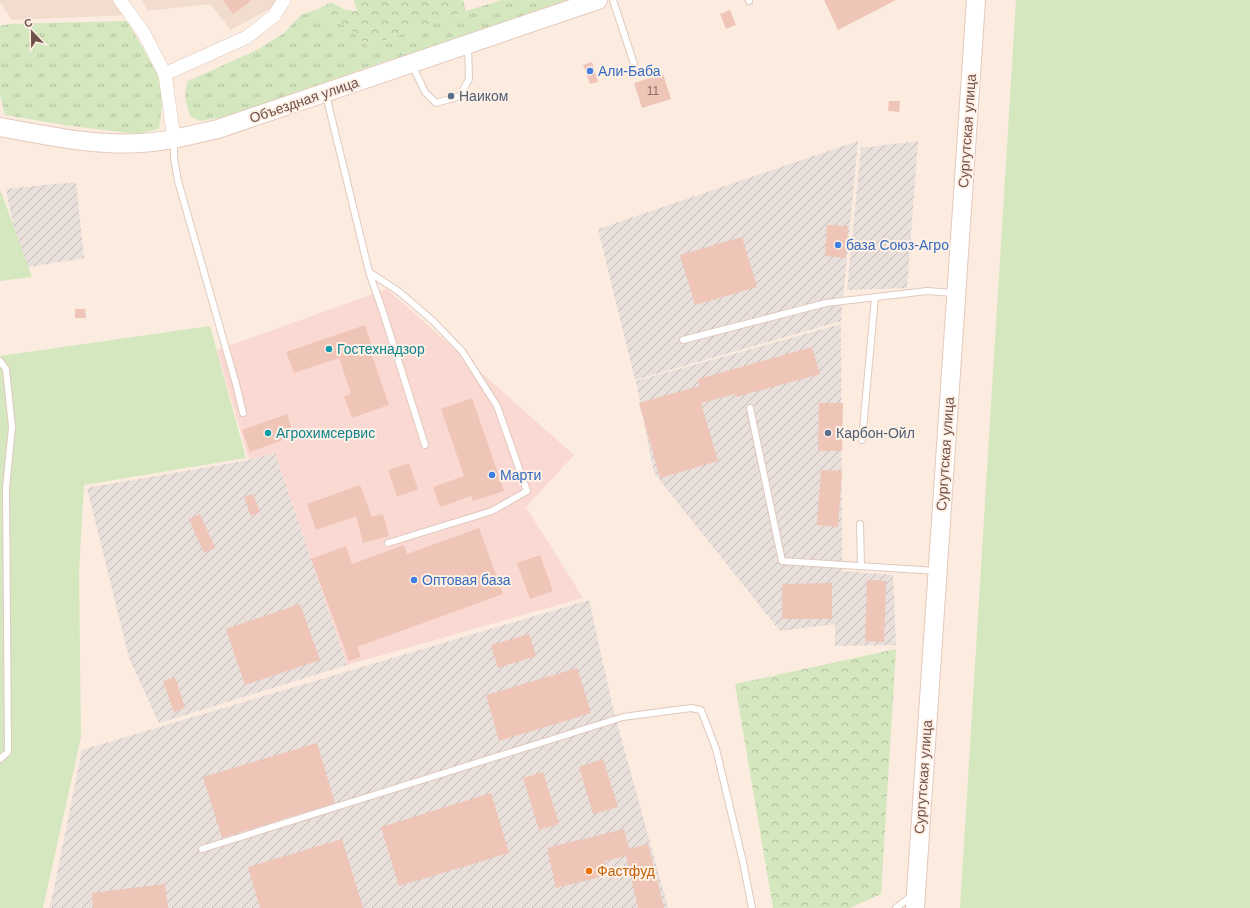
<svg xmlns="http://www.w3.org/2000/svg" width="1250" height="908" font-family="Arial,sans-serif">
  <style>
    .residential { fill: #f2dcce }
    .commercial { fill: #fbd9d3 }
    .industrial { fill: url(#industrial-furrows) }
    .grass { fill: url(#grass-tufts) }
    .forest { fill: url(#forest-crowns) }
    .green { fill: #d5e7bf }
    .building { fill: #efc5b8 }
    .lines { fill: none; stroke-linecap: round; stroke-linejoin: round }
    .lane-casing { stroke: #e0c9bf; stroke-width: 8 }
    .street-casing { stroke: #e0c9bf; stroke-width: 14 }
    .secondary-casing { stroke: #e5c9bc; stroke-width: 20 }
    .lane { stroke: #fff; stroke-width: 6 }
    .street { stroke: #fff; stroke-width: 13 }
    .secondary { stroke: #fff; stroke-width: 18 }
    .shop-dot { fill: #3f7fe0; stroke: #fef0e5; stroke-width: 1.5 }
    .service-dot { fill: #5c6f8a; stroke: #fef0e5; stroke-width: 1.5 }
    .culture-dot { fill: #0f9aa8; stroke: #fef0e5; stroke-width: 1.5 }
    .food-dot { fill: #e8710a; stroke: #fef0e5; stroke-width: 1.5 }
    .labels { text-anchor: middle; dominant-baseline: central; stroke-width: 4; stroke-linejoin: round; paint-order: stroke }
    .number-label { font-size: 12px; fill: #906d64 }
    .shop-label { font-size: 14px; fill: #366cbe; stroke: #fef0e5; text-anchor: start }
    .service-label { font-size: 14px; fill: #4e5e75; stroke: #fef0e5; text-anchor: start }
    .street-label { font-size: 14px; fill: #705048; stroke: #fef0e5 }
    .culture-label { font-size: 14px; fill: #0d838f; stroke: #fef0e5; text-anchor: start }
    .food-label { font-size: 14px; fill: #c56008; stroke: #fef0e5; text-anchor: start }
  </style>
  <defs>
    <pattern id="industrial-furrows" width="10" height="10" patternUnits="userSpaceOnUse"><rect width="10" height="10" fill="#e9dfdb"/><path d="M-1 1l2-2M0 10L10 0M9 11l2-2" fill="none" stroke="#c1b7b4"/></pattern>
    <pattern id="grass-tufts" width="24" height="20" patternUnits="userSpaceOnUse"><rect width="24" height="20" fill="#d5e7bf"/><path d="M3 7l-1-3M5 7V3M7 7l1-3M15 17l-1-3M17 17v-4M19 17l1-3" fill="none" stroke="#b1be9d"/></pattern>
    <pattern id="forest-crowns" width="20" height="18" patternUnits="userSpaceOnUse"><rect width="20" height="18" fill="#d5e7bf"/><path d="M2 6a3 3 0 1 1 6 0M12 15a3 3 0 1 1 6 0" fill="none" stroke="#b1be9d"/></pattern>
  </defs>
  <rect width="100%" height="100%" fill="#fbecdf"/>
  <g class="residential">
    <path d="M0,0h116l12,15 -116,5 -12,-18z"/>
    <path d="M141,0h142l1,1 -53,29 -21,-26 -62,7z"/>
  </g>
  <path class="commercial" d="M387,289l187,166 -48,52 57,91 -236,67 -72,-212 -26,7 -32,-110z"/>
  <g class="industrial">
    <path d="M858,141l-17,180 -206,59 -37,-151z"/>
    <path d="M918,141l-11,147 -60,2 14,-142z"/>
    <path d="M76,182l8,76 -62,10 -16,-79z"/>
    <path d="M841,324l1,247 51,4 3,70 -61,1v-22l-55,7 -126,-158 -18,-92z"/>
    <path d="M275,453l72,212 -188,58 -30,-65 -42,-170 162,-28z"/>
    <path d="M589,600l24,108 55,200h-618l32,-158z"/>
  </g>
  <g class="grass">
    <path d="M502,0h68l-94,33 -90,28 -157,55 -29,5 -9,-4c-6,-15 -8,-21 -3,-36l69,-31 27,-17 17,-18 17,-6 3,9 26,8 21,20 98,-35z"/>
    <path d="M127,21l30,52 6,24 -4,32 -22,5 -73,-9 -59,-10 -5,-20v-69l9,-2z"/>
  </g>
  <g class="forest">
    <path d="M354,0h109l3,11 -98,35 -21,-20 -26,-8 -3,-9 13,-7 14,8 12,1z"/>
    <path d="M896,649l-15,245 -31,14h-77l-38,-224z"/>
  </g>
  <g class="green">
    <path d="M1016,0h234v908h-290z"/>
    <path d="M0,189l32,88 -32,4z"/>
    <path d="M210,326l36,132 -162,27 -5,86 2,166 -38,171h-43v-552z"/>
  </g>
  <g class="building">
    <path d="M223,0h29l-19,14z"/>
    <path d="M824,0h72l-58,30z"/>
    <path d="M730,10l6,15 -10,4 -6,-15z"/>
    <path d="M592,62l6,20 -8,2 -7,-19z"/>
    <path d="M663,74l8,25 -29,9 -8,-25z"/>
    <path d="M889,101h11l-1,11 -11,-1z"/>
    <path d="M827,225l21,1 -2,32 -21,-2z"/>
    <path d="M742,237l15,50 -62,18 -15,-50z"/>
    <path d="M75,309h10l1,9h-11z"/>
    <path d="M365,325l7,21 -3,1 20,58 -37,13 -8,-22 7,-2 -12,-36 -45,15 -8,-21z"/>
    <path d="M812,347l8,27 -84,23 -1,-3 -34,9 17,58 -58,17 -21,-75 60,-17 -1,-7z"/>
    <path d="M472,398l32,93 -31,10 -2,-5 -31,11 -7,-20 31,-11 -23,-67z"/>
    <path d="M819,403h24l-1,48h-24z"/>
    <path d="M287,414l7,22 -44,16 -8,-22z"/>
    <path d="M409,463l9,26 -21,8 -9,-27z"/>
    <path d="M821,470l21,1 -4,56 -21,-2z"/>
    <path d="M360,485l12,32 11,-3 6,22 -26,7 -7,-27 -40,14 -9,-26z"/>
    <path d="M253,494l7,18 -9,4 -7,-19z"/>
    <path d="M200,514l15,34 -11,5 -15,-34z"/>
    <path d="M479,528l24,66 -146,53 4,10 -12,4 -38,-102 35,-13 6,18 52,-19 3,9z"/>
    <path d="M540,555l13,36 -23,8 -13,-36z"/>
    <path d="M867,580l19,1 -2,61 -19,-1z"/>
    <path d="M832,583v36h-50v-35z"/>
    <path d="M300,604l20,56 -75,25 -19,-56z"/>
    <path d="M529,634l7,22 -38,12 -7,-23z"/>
    <path d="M577,668l14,45 -92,28 -13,-46z"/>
    <path d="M175,677l10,31 -11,4 -11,-31z"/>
    <path d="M317,743l18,60 -113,35 -19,-61z"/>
    <path d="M603,759l15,48 -25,7 -14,-47z"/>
    <path d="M543,772l16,52 -20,6 -16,-52z"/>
    <path d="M491,793l18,60 -110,33 -18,-59z"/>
    <path d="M624,829l5,20 19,-5 16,64h-26l-12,-52 -21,5 3,14 -52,13 -9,-40z"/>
    <path d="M342,839l21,69h-103l-12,-41z"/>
    <path d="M165,884l3,24h-75l-1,-15z"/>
  </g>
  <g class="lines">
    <g class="lane-casing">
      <g id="lane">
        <path d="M613,0l21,64"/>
        <path d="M749,0v1"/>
        <path d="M412,65l13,27 11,11 24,-7 9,-17 -1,-33"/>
        <path d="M326,95l43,177 14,40 42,133"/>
        <path d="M174,141v17l4,23 58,203 7,29"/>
        <path d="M369,272l29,19 12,10 23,20 29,30 35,55 30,85 -35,20 -104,32"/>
        <path d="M683,340l143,-37 101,-12 27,2"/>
        <path d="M0,361l6,8 6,58 -6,61 2,264 -8,7"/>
        <path d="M750,408l32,153 154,10"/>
        <path d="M862,440l13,-143"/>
        <path d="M860,524l1,42"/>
        <path d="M202,849l421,-132 68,-9 10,2 15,39 27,113 9,46"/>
        <path d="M896,908l17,-13"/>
      </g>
    </g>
    <g class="street-casing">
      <g id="street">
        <path d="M120,0l23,32 22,42"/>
        <path d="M174,139l-9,-65 82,-37 27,-21 10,-16"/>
      </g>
    </g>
    <g class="secondary-casing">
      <g id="secondary">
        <path d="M0,127c46,8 92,19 140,16 26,-1 52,-8 78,-14l380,-129"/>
        <path d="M915,908l61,-908"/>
      </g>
    </g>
    <use href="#lane" class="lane"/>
    <use href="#street" class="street"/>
    <use href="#secondary" class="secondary"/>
  </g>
  <g class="shop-dot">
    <circle cx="590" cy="71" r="4"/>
    <circle cx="838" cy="245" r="4"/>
    <circle cx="492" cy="475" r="4"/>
    <circle cx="414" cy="580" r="4"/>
  </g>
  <g class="service-dot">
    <circle cx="451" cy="96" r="4"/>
    <circle cx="828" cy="433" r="4"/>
  </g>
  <g class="culture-dot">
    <circle cx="329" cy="349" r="4"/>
    <circle cx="268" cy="433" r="4"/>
  </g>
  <circle class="food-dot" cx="589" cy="871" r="4"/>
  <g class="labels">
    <g class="number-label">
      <text x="653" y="91">11</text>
    </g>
    <g class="shop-label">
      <text x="598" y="71">Али-Баба</text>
      <text x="846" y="245">база Союз-Агро</text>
      <text x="500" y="475">Марти</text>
      <text x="422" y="580">Оптовая база</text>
    </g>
    <g class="service-label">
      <text x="459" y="96">Наиком</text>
      <text x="836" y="433">Карбон-Ойл</text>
    </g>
    <g class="street-label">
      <text transform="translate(304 100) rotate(-19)">Объездная улица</text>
      <text transform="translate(967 131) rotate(-86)">Сургутская улица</text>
      <text transform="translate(945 454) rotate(-86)">Сургутская улица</text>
      <text transform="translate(923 777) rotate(-86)">Сургутская улица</text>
    </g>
    <g class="culture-label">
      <text x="337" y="349">Гостехнадзор</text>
      <text x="276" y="433">Агрохимсервис</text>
    </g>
    <g class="food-label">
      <text x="597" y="871">Фастфуд</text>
    </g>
  </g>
  <g transform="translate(32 32) rotate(338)" stroke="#fef0e5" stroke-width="3" paint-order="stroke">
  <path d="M0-3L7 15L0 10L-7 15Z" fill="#705048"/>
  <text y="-6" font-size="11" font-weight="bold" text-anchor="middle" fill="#705048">С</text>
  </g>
</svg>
